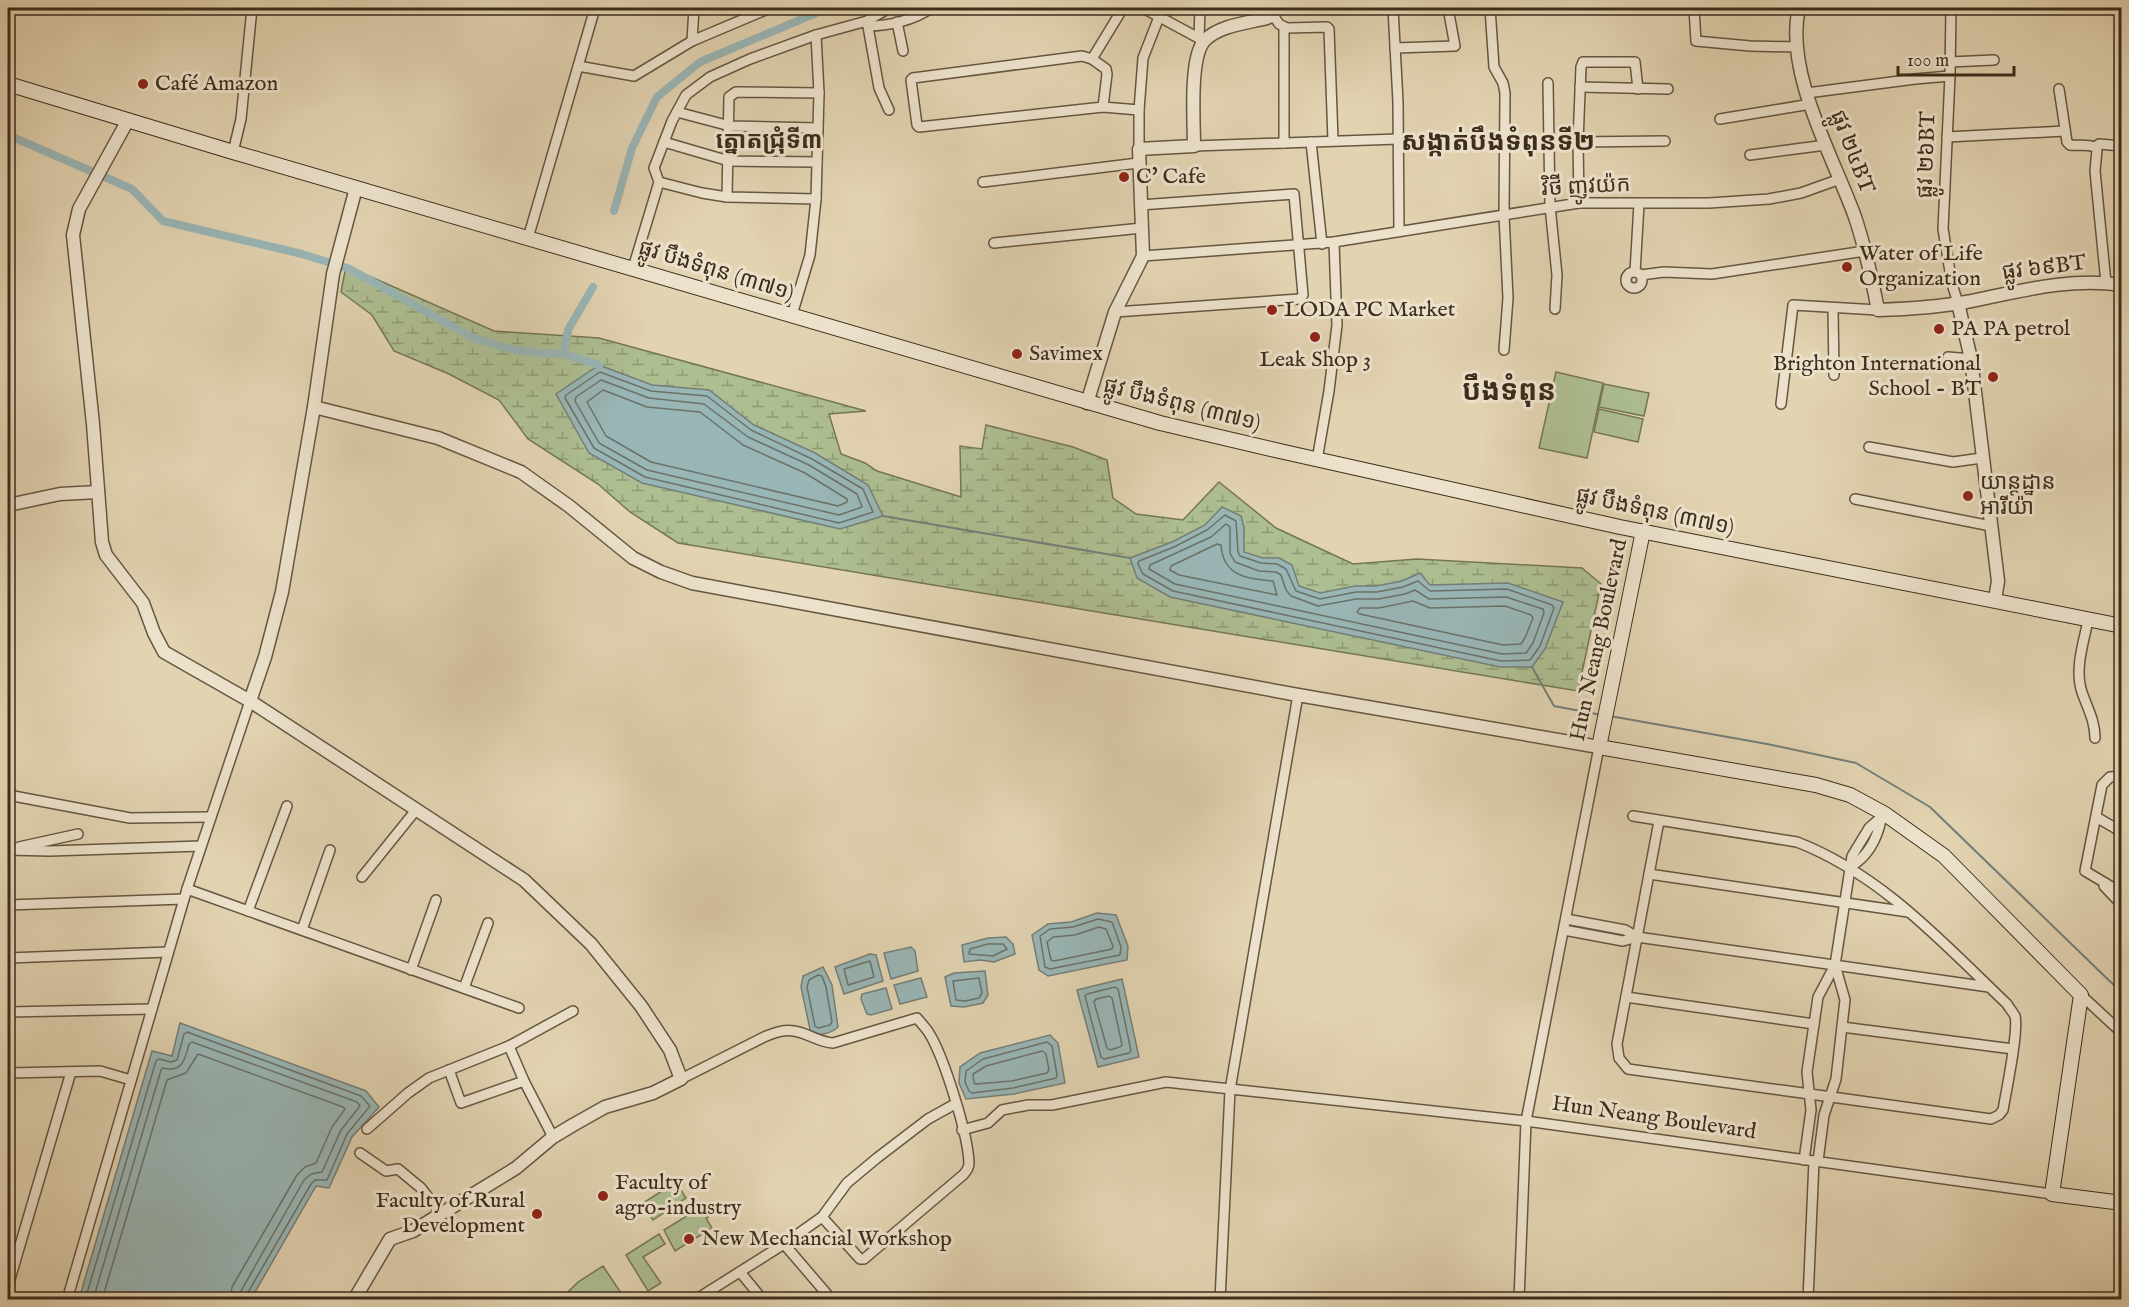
<svg xmlns="http://www.w3.org/2000/svg" width="2129" height="1307" font-family="'IM FELL English','Noto Sans Khmer',serif">
  <style>
    .wetland { fill: url(#wetland-marsh); stroke: #757656; stroke-width: 1.5 }
    .garden { fill: #adbe91; stroke: #757656; stroke-width: 1.5 }
    .water { fill: #99b6b6; stroke: #747f78; stroke-width: 1.5 }
    .lines { fill: none; stroke-linecap: round; stroke-linejoin: round }
    .shore { stroke: #6b7269; stroke-width: 1.5 }
    .stream { stroke: #747f78; stroke-width: 2 }
    .canal { stroke: #99b6b6; stroke-width: 8 }
    .minor-casing { stroke: #665641; stroke-width: 12 }
    .tertiary-casing { stroke: #665641; stroke-width: 15 }
    .secondary-casing { stroke: #3d2d1c; stroke-width: 16 }
    .minor { stroke: #ece2cc; stroke-width: 9 }
    .tertiary { stroke: #ece2cc; stroke-width: 12 }
    .secondary { stroke: #ece2cc; stroke-width: 14 }
    .poi-dot { fill: #8f2418; stroke: #ece2cc; stroke-width: 2 }
    .labels { text-anchor: middle; dominant-baseline: central; stroke-width: 6; stroke-linejoin: round; paint-order: stroke }
    .poi-label { font-size: 22px; fill: #3d2d1c; stroke: #ece2cc; text-anchor: start }
    .street-label { font-size: 22px; fill: #3d2d1c; stroke: #ece2cc }
    .neighbourhood-label { font-size: 24px; font-weight: bold; fill: #3d2d1c; stroke: #ece2cc }
    .quarter-label { font-size: 26px; font-weight: bold; fill: #3d2d1c; stroke: #ece2cc }
    .district-label { font-size: 28px; font-weight: bold; fill: #3d2d1c; stroke: #ece2cc }
  </style>
  <defs>
    <pattern id="wetland-marsh" width="20" height="14" patternUnits="userSpaceOnUse" patternTransform="scale(1.5)"><rect width="20" height="14" fill="#adbe91"/><path d="M1 5h8M5 5V1M11 12h8M15 12V8" fill="none" stroke="#8e9b76"/></pattern>
  </defs>
  <rect width="100%" height="100%" fill="#e2d3b1"/>
  <filter id="stains"><feTurbulence type="fractalNoise" baseFrequency=".00333" numOctaves="4"/><feColorMatrix values="0 0 0 0 .2 0 0 0 0 .09 0 0 0 0 .02 0 0 0 .5 -.17"/></filter>
  <radialGradient id="worn" r=".72"><stop offset=".6" stop-color="#630" stop-opacity="0"/><stop offset="1" stop-color="#630" stop-opacity=".3"/></radialGradient>
  <path class="wetland" d="M346,266l148,65 105,7 267,73 -37,3 12,40 24,9 12,8 84,26 -1,-51 22,3 4,-24 87,22 34,13 6,38 23,16 47,6 36,-38 57,46 77,36 64,-5 165,9 19,16 -23,107 -900,-148 -48,-31 -32,-28 -70,-45 -29,-39 -50,-26 -55,-23 -22,-36 -31,-23z"/>
  <g class="garden">
    <path d="M1556,372l47,11 -16,75 -48,-10z"/>
    <path d="M1604,384l45,9 -5,23 -45,-9z"/>
    <path d="M1599,409l44,10 -5,23 -44,-10z"/>
    <path d="M676,1182l10,16 -33,22 -10,-17z"/>
    <path d="M709,1202l8,10 -11,6 6,10 -37,23 -11,-21z"/>
    <path d="M659,1234l6,10 -22,13 18,26 -13,8 -22,-36z"/>
    <path d="M603,1266l22,33h-57l-4,-3 14,-14z"/>
  </g>
  <g class="water">
    <path d="M599,365l53,20 57,5 45,35 61,28 53,32 15,31 -43,13 -198,-46 -53,-30 -33,-59z"/>
    <path d="M1222,507l19,9 3,11v25l19,6h16l13,7 7,21 21,7 35,-7h21l26,-5 18,-8 10,12 78,-2 55,19 -18,47 -13,18h-32l-330,-70 -33,-19 -7,-20 42,-16 33,-17z"/>
    <path d="M1097,913l19,2 12,31 -1,14 -79,16 -9,-6 -7,-35 16,-11 23,-2z"/>
    <path d="M1006,937l7,7 2,10 -21,8 -14,-2 -16,2 -2,-17 26,-7z"/>
    <path d="M911,947l4,4 3,20 -27,8 -7,-26z"/>
    <path d="M870,954l6,1 7,26 -39,13 -9,-27z"/>
    <path d="M823,967l9,18 6,42c-6,6 -19,9 -27,7l-10,-47 2,-11z"/>
    <path d="M985,971l3,24 -5,8 -19,4 -13,-1 -6,-29 9,-4z"/>
    <path d="M921,978l6,19 -27,7 -6,-19z"/>
    <path d="M1122,979l17,78 -41,10 -21,-77z"/>
    <path d="M886,988l6,21 -21,6 -4,-1 -6,-15 1,-5z"/>
    <path d="M180,1023l186,68 13,16 -27,30 -23,51 -13,-2 -65,113h-172l73,-248 20,5z"/>
    <path d="M1050,1035l8,8 7,40 -51,11 -48,5 -7,-16 1,-16 20,-14z"/>
  </g>
  <g class="lines">
    <g class="shore">
      <path d="M600,372l51,19 56,5 44,34 61,29 51,30 10,23 -34,11 -194,-46 -51,-29 -29,-50 1,-3z"/>
      <path d="M601,380l48,18 55,6 44,33 61,28 48,29 5,13 -23,8 -192,-45 -48,-27 -24,-42 1,-4z"/>
      <path d="M603,390l44,17 53,5 43,33 62,28 42,26v3l-9,4 -187,-44 -45,-26 -19,-34z"/>
      <path d="M1225,515l11,6 2,31 2,4 21,7 16,1 9,5 10,22 24,8 36,-7h21l26,-5 15,-6 12,10 77,-2 45,16 2,3 -14,38 -10,14 -29,1 -328,-70 -30,-17 -5,-10 1,-3 35,-14 33,-17z"/>
      <path d="M1226,524l4,3v26l5,9 24,9 17,1 5,3 5,15 5,6 27,10 38,-7h23l26,-5 10,-4 14,9 77,-2 37,12 1,4 -11,30 -7,10 -24,1 -327,-70 -26,-15 1,-4 61,-28z"/>
      <path d="M1217,544l4,1c2,31 26,34 52,36l4,14 -98,-20 -9,-5 1,-4z"/>
      <path d="M1413,601l17,7 75,-2 26,9 2,3 -8,20 -4,6 -18,1 -143,-31 -3,-2 3,-4h19z"/>
      <path d="M1098,919l14,3 9,25 -1,8 -70,14 -5,-2 -5,-31 10,-7 23,-2z"/>
      <path d="M1099,927l7,2 7,17 -1,3 -58,12 -3,-1 -4,-18 6,-5 22,-2z"/>
      <path d="M988,944h15l4,5 -14,7 -24,-2 1,-5z"/>
      <path d="M870,961l4,16 -26,8 -4,-16z"/>
      <path d="M818,975l4,1 4,11 6,35 -2,3 -12,3 -3,-2 -8,-39 2,-7z"/>
      <path d="M979,978l3,15 -3,5 -14,3 -9,-1 -3,-19z"/>
      <path d="M1115,987l3,2 13,62 -2,2 -25,6 -3,-2 -16,-61 2,-2z"/>
      <path d="M1109,996l3,2 10,47 -2,2 -10,3 -3,-2 -13,-46 2,-3z"/>
      <path d="M1047,1042l5,4 5,29 -1,3 -43,10 -41,5 -3,-2 -4,-9 1,-11 17,-12z"/>
      <path d="M1042,1051l4,3 3,16 -2,3 -35,8 -36,3 -2,-1 -1,-9 13,-8z"/>
      <path d="M85,1300l71,-239 3,-2 12,3 6,-2 7,-26 3,-2 174,64 9,10 -23,28 -20,46h-12l-4,4 -64,110 -1,6"/>
      <path d="M93,1300l68,-230 2,-2c20,5 22,-9 26,-24l3,-2 165,60 3,4 -19,24 -19,42 -11,2 -7,6 -63,111 -2,9"/>
      <path d="M102,1300l65,-220 19,-7 12,-19 145,53 2,2 -13,18 -16,36 -11,4 -8,8 -65,112 -2,13"/>
    </g>
    <g class="stream">
      <path d="M883,516l247,42"/>
      <path d="M1532,667l22,39 48,9"/>
      <path d="M1610,716l157,28 89,19 74,44 192,186"/>
    </g>
    <g class="canal">
      <path d="M8,135l124,54 31,32 139,33 48,15 123,69 37,11 30,4 24,1 35,11"/>
      <path d="M614,211l18,-63 25,-51 43,-35 128,-54"/>
      <path d="M564,354l4,-24 25,-43"/>
    </g>
    <g class="minor-casing">
      <g id="minor">
        <path d="M889,8l-22,13 12,67 10,22"/>
        <path d="M1143,8l61,33"/>
        <path d="M1393,8l5,94 1,129"/>
        <path d="M1490,8l4,59 9,16 2,10 -1,122 4,83 -4,52"/>
        <path d="M1694,8l2,33 54,5 46,1"/>
        <path d="M1951,8l-1,68 -7,153 9,55 6,19"/>
        <path d="M1273,15l6,9 8,4 40,-1 2,2 4,111"/>
        <path d="M897,22l6,29"/>
        <path d="M868,26c21,0 46,-6 63,-18"/>
        <path d="M1199,38l1,-30"/>
        <path d="M692,41l2,-33"/>
        <path d="M1395,48l60,-2 -7,-38"/>
        <path d="M1092,59l31,-51"/>
        <path d="M1950,62l44,-2"/>
        <path d="M578,66l56,10 58,-35 78,-33"/>
        <path d="M1548,83l2,123 7,69 -2,34"/>
        <path d="M1580,87l88,2"/>
        <path d="M2059,89l8,53 3,3c8,1 17,-1 25,2l2,3 -2,21 11,112"/>
        <path d="M1807,93l108,-14 35,-3"/>
        <path d="M1103,107l4,-33 -1,-5 -14,-10 -10,-3 -169,22 -2,2 6,45 2,2 184,-20 36,3"/>
        <path d="M677,112l53,14 88,2"/>
        <path d="M1720,119l91,-15"/>
        <path d="M1947,137l118,-6"/>
        <path d="M664,142l65,19 88,1"/>
        <path d="M1311,142l11,102"/>
        <path d="M1578,142l87,-1"/>
        <path d="M1284,143v-116"/>
        <path d="M1194,146l204,-7"/>
        <path d="M2095,147l4,-3 23,2"/>
        <path d="M1139,149v-39l4,-52 16,-41"/>
        <path d="M233,152l8,-33 11,-111"/>
        <path d="M1750,155l76,-10"/>
        <path d="M659,182l43,11 25,4 89,2"/>
        <path d="M983,182l155,-19"/>
        <path d="M727,197l2,-100 7,-5 83,1"/>
        <path d="M1579,203l-1,-61 3,-75 2,-5h52l3,27"/>
        <path d="M528,238l67,-230"/>
        <path d="M994,243l148,-15"/>
        <path d="M1143,256l191,-14 245,-39h130l60,-4 32,-6 39,-14"/>
        <path d="M633,268l26,-86 -5,-14 18,-47 14,-26 24,-18 40,-18 66,-24 51,-14"/>
        <path d="M1635,272l4,-68"/>
        <circle cx="1634" cy="280" r="8"/>
        <path d="M1641,275l23,-3 48,2 153,-23"/>
        <path d="M1833,309l1,66"/>
        <path d="M1115,312l185,-13 3,-4 -9,-101 -154,11"/>
        <path d="M792,315l18,-60 6,-56 3,-106 -3,-58"/>
        <path d="M1948,357l23,2"/>
        <path d="M1781,404l12,-99 85,5"/>
        <path d="M1869,447l84,15 29,-4"/>
        <path d="M1317,460l12,-69 8,-66 -3,-83"/>
        <path d="M1855,499l136,27"/>
        <path d="M2088,620c-4,22 -13,46 -7,69 5,17 14,30 14,49"/>
        <path d="M2122,776l-12,1 -8,8 -17,86 37,22"/>
        <path d="M8,795l122,23 81,-1"/>
        <path d="M1633,816l164,26c85,33 146,101 210,162 2,4 6,8 8,12 4,14 -9,76 -12,94l-4,5 -8,4 -363,-50 -9,-11 -2,-14 42,-223"/>
        <path d="M2096,817l26,15"/>
        <path d="M19,847l59,-13"/>
        <path d="M8,850l42,1 151,-5"/>
        <path d="M1850,867c17,-10 27,-28 31,-47"/>
        <path d="M1649,874l259,38"/>
        <path d="M362,877l54,-67"/>
        <path d="M2104,886l18,19"/>
        <path d="M187,889l332,119"/>
        <path d="M8,905l176,-6"/>
        <path d="M248,911l39,-105"/>
        <path d="M1566,919l59,11 12,7 352,50"/>
        <path d="M302,930l28,-80"/>
        <path d="M1564,930l59,11 14,-4"/>
        <path d="M8,958l160,-6"/>
        <path d="M411,970l25,-70"/>
        <path d="M464,988l24,-65"/>
        <path d="M2081,995l41,38"/>
        <path d="M1626,997l188,27"/>
        <path d="M8,1012l144,-3"/>
        <path d="M1842,1027l171,22"/>
        <path d="M8,1045v33"/>
        <path d="M509,1046l15,35 29,56"/>
        <path d="M449,1070l12,33 63,-22"/>
        <path d="M8,1073l92,-2 31,9"/>
        <path d="M681,1079l83,-42c10,-4 20,-8 30,-6 14,2 24,11 39,12l84,-25c4,5 9,10 12,15 15,24 39,101 40,130 0,5 -2,8 -6,12l-99,84h-4l-38,-42"/>
        <path d="M367,1129l41,-36 21,-15 80,-32 64,-35"/>
        <path d="M962,1130l26,-7 14,-13 26,-5h24l114,-23 360,39 526,73"/>
        <path d="M360,1153l26,18 12,-2 23,19 20,26"/>
        <path d="M1804,1160l7,-50 -4,-38 11,-75 17,-32 17,-109 17,-28 16,-14"/>
        <path d="M1818,1161l6,-46 12,-36 9,-79 -10,-35"/>
        <path d="M784,1244l48,56"/>
        <path d="M740,1272l23,28"/>
        <path d="M8,1286l63,-214"/>
        <path d="M8,1299l2,1"/>
        <path d="M67,1300l120,-411 63,-188"/>
        <path d="M695,1300l89,-56 38,-27 25,-34 30,-25 51,-39 27,-15"/>
        <path d="M1220,1300l10,-210 68,-395"/>
        <path d="M1519,1300l7,-179 73,-374"/>
        <path d="M1808,1300l6,-139"/>
      </g>
    </g>
    <g class="tertiary-casing">
      <g id="tertiary">
        <path d="M1799,8c-15,64 34,148 56,209 10,30 17,62 23,93 29,-1 60,-3 88,-8 51,-10 103,-25 156,-17"/>
        <path d="M128,120l-49,89 -6,26 20,189 9,118 4,13 37,48 11,30 10,19 86,49 274,179 67,64 50,62 29,44 11,29 -28,14 -48,14 -32,18 -20,12 -37,31 -103,63 -23,8 -36,61"/>
        <path d="M1958,303l13,56 27,222 -3,19"/>
        <path d="M1087,403l28,-91 28,-56 -4,-107 55,-3c0,-24 -5,-90 11,-106 15,-15 43,-17 62,-22l6,-3 3,-7"/>
        <path d="M314,407l124,31 83,34 48,34 64,52 28,14 31,11 606,112 301,52"/>
        <path d="M8,505l52,-11 38,-2"/>
        <path d="M250,701l15,-44 17,-65 32,-185 19,-133 23,-86"/>
      </g>
    </g>
    <g class="secondary-casing">
      <g id="secondary">
        <path d="M8,84l225,68 927,271 124,29 336,75 502,99"/>
        <path d="M1643,531l-44,216 217,38 34,10 35,19 59,42 137,139 -29,199 70,9"/>
      </g>
    </g>
    <use href="#minor" class="minor"/>
    <use href="#tertiary" class="tertiary"/>
    <use href="#secondary" class="secondary"/>
  </g>
  <g class="poi-dot">
    <circle cx="143" cy="84" r="6"/>
    <circle cx="1124" cy="177" r="6"/>
    <circle cx="1847" cy="267" r="6"/>
    <circle cx="1272" cy="310" r="6"/>
    <circle cx="1939" cy="329" r="6"/>
    <circle cx="1315" cy="337" r="6"/>
    <circle cx="1017" cy="354" r="6"/>
    <circle cx="1993" cy="377" r="6"/>
    <circle cx="1968" cy="496" r="6"/>
    <circle cx="603" cy="1196" r="6"/>
    <circle cx="537" cy="1214" r="6"/>
    <circle cx="689" cy="1239" r="6"/>
  </g>
  <g class="labels">
    <g class="poi-label">
      <text x="155" y="84">Café Amazon</text>
      <text x="1136" y="177">C' Cafe</text>
      <text x="1859" y="254">Water of Life<tspan x="1859" dy="25">Organization</tspan></text>
      <text x="1284" y="310">LODA PC Market</text>
      <text x="1951" y="329">PA PA petrol</text>
      <text x="1029" y="354">Savimex</text>
      <text x="1315" y="360" text-anchor="middle">Leak Shop 3</text>
      <text x="1981" y="364" text-anchor="end">Brighton International<tspan x="1981" dy="25">School - BT</tspan></text>
      <text x="1980" y="483">យាន្ដដ្ឋាន<tspan x="1980" dy="25">អារីយ៉ា</tspan></text>
      <text x="615" y="1183">Faculty of<tspan x="615" dy="25">agro-industry</tspan></text>
      <text x="525" y="1201" text-anchor="end">Faculty of Rural<tspan x="525" dy="25">Development</tspan></text>
      <text x="701" y="1239">New Mechancial Workshop</text>
    </g>
    <g class="street-label">
      <text transform="translate(1852 152) rotate(69)">ផ្លូវ ២៤BT</text>
      <text transform="translate(1927 155) rotate(-88)">ផ្លូវ ២៦BT</text>
      <text transform="translate(1586 187) rotate(-3)">វិថី ញូវយ៉ក</text>
      <text transform="translate(2044 268) rotate(-7)">ផ្លូវ ៦៩BT</text>
      <text transform="translate(716 271) rotate(17)">ផ្លូវ បឹងទំពុន (៣៧១)</text>
      <text transform="translate(1182 405) rotate(14)">ផ្លូវ បឹងទំពុន (៣៧១)</text>
      <text transform="translate(1655 512) rotate(12)">ផ្លូវ បឹងទំពុន (៣៧១)</text>
      <text transform="translate(1599 640) rotate(-78)">Hun Neang Boulevard</text>
      <text transform="translate(1654 1118) rotate(8)">Hun Neang Boulevard</text>
    </g>
    <g class="neighbourhood-label">
      <text x="769" y="141">ត្នោតជ្រុំទី៣</text>
    </g>
    <g class="quarter-label">
      <text x="1498" y="142">សង្កាត់បឹងទំពុនទី២</text>
    </g>
    <g class="district-label">
      <text x="1509" y="392">បឹងទំពុន</text>
    </g>
  </g>
  <rect width="2129" height="1307" fill="none" stroke="#e2d3b1" stroke-width="30"/>
  <rect x="9" y="9" width="2111" height="1289" fill="none" stroke="#3d2d1c" stroke-width="3"/>
  <rect x="15" y="15" width="2099" height="1277" fill="none" stroke="#3d2d1c" stroke-width="1.5"/>
  <path d="M1898 66v9h116v-9" fill="none" stroke="#3d2d1c" stroke-width="3"/>
  <text x="1907" y="66" font-size="18" fill="#3d2d1c" stroke="#ece2cc" stroke-width="4.5" paint-order="stroke">100 m</text>
  <rect width="100%" height="100%" filter="url(#stains)"/>
  <rect width="100%" height="100%" fill="url(#worn)"/>
</svg>
